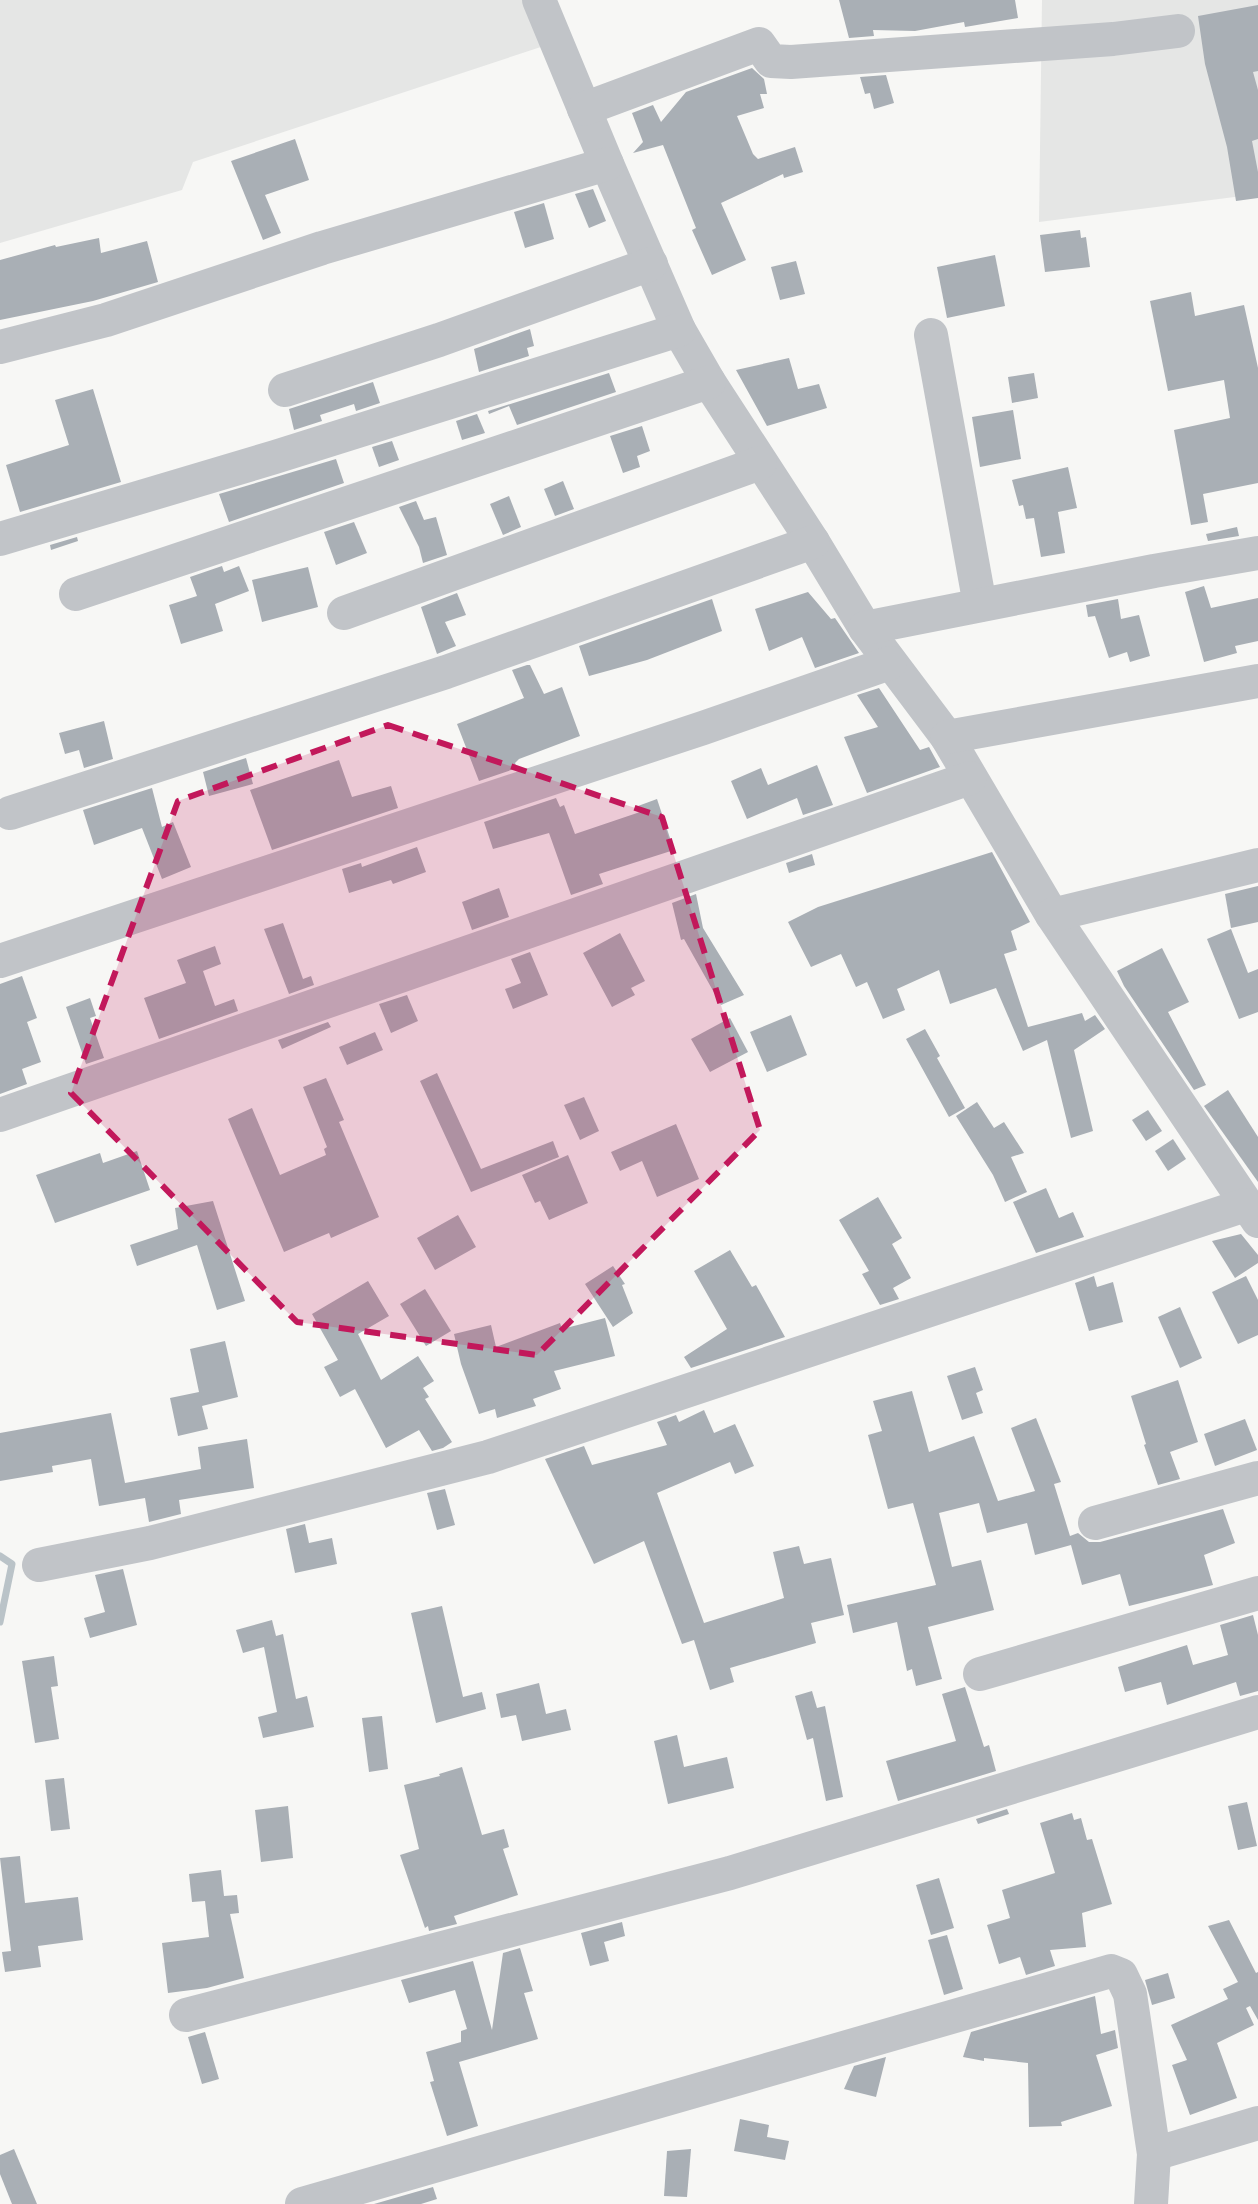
<svg xmlns="http://www.w3.org/2000/svg" width="1258" height="2204" font-family="Roboto,sans-serif">
  <style>
    .built { fill: #e5e6e5 }
    .lines { fill: none; stroke-linecap: round; stroke-linejoin: round }
    .stream { stroke: #bac3c8; stroke-width: 7 }
    .building { fill: #a9afb5 }
    .minor { stroke: #c1c4c8; stroke-width: 34 }
    .marked { fill: #c2185b; fill-opacity: 0.2; stroke: #c2185b; stroke-width: 6; stroke-dasharray: 16 10; stroke-linejoin: round }
  </style>
  <rect width="100%" height="100%" fill="#f7f7f5"/>
  <g class="built">
    <path d="M0,0h539l17,42 -363,120 -11,28 -182,53z"/>
    <path d="M1042,0h216v194l-219,28z"/>
  </g>
  <g class="lines">
    <path class="stream" d="M0,1556l12,8 -12,58"/>
  </g>
  <g class="building">
    <path d="M839,0h176l3,18 -53,9 -1,-5 -49,9 -42,-1 1,6 -25,2z"/>
    <path d="M1258,5v66l-5,1 5,18v49l-6,2 6,31v26l-22,3 -9,-54 -22,-83 -7,-48z"/>
    <path d="M752,68l12,11 3,15h-7l4,14 -27,8 16,38 5,5 37,-12 8,25 -19,6 -1,-4 -62,29 25,57 -34,15 -20,-45 4,-2 -33,-83 -30,8 10,-11 -11,-29 21,-8 8,17 25,-30z"/>
    <path d="M886,75l8,28 -20,6 -4,-16 -5,1 -5,-17z"/>
    <path d="M295,139l14,41 -44,15 16,38 -18,7 -32,-79z"/>
    <path d="M593,189l13,32 -17,7 -14,-34z"/>
    <path d="M544,203l10,36 -29,9 -11,-36z"/>
    <path d="M1080,230l1,8 5,-1 4,30 -45,5 -5,-37z"/>
    <path d="M99,238l2,15 46,-12 11,41 -65,19 -93,19v-60l55,-15 1,2z"/>
    <path d="M995,255l10,51 -58,12 -10,-51z"/>
    <path d="M796,261l9,33 -25,6 -9,-33z"/>
    <path d="M1191,292l4,24 49,-11 14,63v115l-55,11 5,28 -17,3 -17,-95 56,-12 -6,-38 -56,11 -18,-90z"/>
    <path d="M530,329l4,17 -7,2 2,8 -50,16 -5,-23z"/>
    <path d="M789,358l9,31 21,-5 8,24 -60,18 -31,-56z"/>
    <path d="M609,373l7,19 -99,33 -8,-19 -20,8 -1,-3z"/>
    <path d="M1034,373l4,25 -26,5 -4,-26z"/>
    <path d="M373,382l7,21 -24,8 -2,-7 -34,11 2,6 -28,9 -5,-21z"/>
    <path d="M93,389l28,93 -101,30 -14,-47 63,-20 -14,-45z"/>
    <path d="M1013,410l8,49 -41,8 -8,-50z"/>
    <path d="M477,414l8,19 -23,7 -6,-19z"/>
    <path d="M642,426l8,25 -13,5 3,11 -17,6 -13,-37z"/>
    <path d="M392,441l7,19 -20,7 -7,-20z"/>
    <path d="M336,459l8,24 -115,39 -10,-28z"/>
    <path d="M1068,467l9,41 -19,4 7,41 -24,4 -7,-39 -8,1 -3,-14 -4,1 -7,-26z"/>
    <path d="M563,481l11,28 -19,7 -11,-27z"/>
    <path d="M509,496l12,31 -18,8 -13,-31z"/>
    <path d="M416,501l8,19 12,-3 11,38 -24,8 -4,-16 -20,-40z"/>
    <path d="M354,522l13,31 -31,12 -12,-33z"/>
    <path d="M1237,527l2,9 -31,5 -2,-7z"/>
    <path d="M104,529l-27,8 1,4 -27,9 -1,-5z"/>
    <path d="M222,566l2,6 15,-6 10,25 -34,13 8,27 -42,13 -12,-39 28,-9 -7,-19z"/>
    <path d="M308,567l10,40 -56,15 -10,-42z"/>
    <path d="M1204,586l7,22 47,-10v43l-23,5 2,7 -33,9 -19,-70z"/>
    <path d="M808,592l23,27 4,-1 24,35 -44,15 -13,-31 -33,14 -14,-42z"/>
    <path d="M457,593l9,22 -21,7 11,24 -19,8 -16,-47z"/>
    <path d="M712,599l10,32 -75,29 -58,16 -10,-30z"/>
    <path d="M1118,599l3,20 18,-4 11,41 -20,6 -3,-10 -18,6 -14,-42 -7,1 -2,-12z"/>
    <path d="M527,665h3l14,29 18,-7 18,49 -61,23 -4,4 2,5 -38,13 -22,-57 67,-26 -12,-28z"/>
    <path d="M879,688l41,62 9,-3 11,20 -73,26 -23,-56 34,-10 -21,-32z"/>
    <path d="M104,721l9,38 -29,9 -5,-18 -14,4 -6,-21z"/>
    <path d="M246,758l7,26 -44,12 -6,-24z"/>
    <path d="M339,760l13,37 39,-11 7,22 -126,42 -22,-60z"/>
    <path d="M817,765l16,40 -30,10 -6,-17 -50,21 -16,-38 30,-13 7,17z"/>
    <path d="M152,788l10,39 11,-5 18,45 -29,12 -20,-51 -48,17 -11,-35z"/>
    <path d="M556,798l4,9 4,-2 11,29 65,-22 -2,-6 19,-7 17,51 -75,24 4,10 -32,11 -22,-62 -56,16 -9,-27z"/>
    <path d="M417,847l9,25 -33,12 -2,-4 -42,13 -7,-24 19,-6 1,4z"/>
    <path d="M992,852l38,70 -19,9 6,19 -13,4 24,73 54,-14 3,8 10,-6 10,14 -31,21 19,81 -22,7 -24,-98 -24,11 -27,-63 -46,16 -11,-34 -42,19 8,21 -22,9 -16,-37 -11,5 -15,-33 -30,13 -23,-45 30,-15z"/>
    <path d="M812,854l3,11 -26,8 -3,-10z"/>
    <path d="M1258,886v36l-27,6 -6,-34z"/>
    <path d="M499,888l10,29 -37,13 -10,-28z"/>
    <path d="M696,894l7,34 41,67 -23,10 -37,-66 -3,1 -9,-37z"/>
    <path d="M283,923l20,56 8,-3 3,9 -25,9 -25,-65z"/>
    <path d="M1231,929l17,44 10,-4v43l-19,7 -32,-80z"/>
    <path d="M620,933l25,48 -14,7 4,7 -23,12 -29,-54z"/>
    <path d="M215,946l6,18 -18,7 12,35 19,-7 4,12 -79,28 -15,-41 42,-15 -9,-23z"/>
    <path d="M1162,948l27,54 -21,10 38,73 -12,5 -70,-104 -7,-15z"/>
    <path d="M530,952l18,43 -35,14 -8,-20 16,-6 -10,-24z"/>
    <path d="M22,976l15,42 -10,4 14,40 -19,7 5,15 -27,10v-110z"/>
    <path d="M407,995l11,26 -27,12 -12,-29z"/>
    <path d="M90,998l6,18 -6,2 14,40 -18,6 -20,-57z"/>
    <path d="M791,1015l16,40 -40,17 -17,-40z"/>
    <path d="M730,1018l18,34 -38,20 -19,-33z"/>
    <path d="M328,1022l3,5 -49,22 -4,-9z"/>
    <path d="M925,1029l15,27 -3,2 28,50 -16,9 -43,-78z"/>
    <path d="M375,1032l8,18 -36,15 -8,-18z"/>
    <path d="M437,1073l44,96 72,-28 6,16 -88,35 -51,-111z"/>
    <path d="M326,1078l18,42 -5,2 40,95 -48,21 -2,-5 -45,19 -56,-133 24,-11 28,67 46,-20 -2,-6 3,-2 -24,-60z"/>
    <path d="M1228,1090l30,47v45l-54,-76z"/>
    <path d="M584,1097l15,34 -19,9 -16,-35z"/>
    <path d="M977,1102l17,26 10,-6 20,31 -13,4 16,35 -22,10 -12,-27 -37,-59z"/>
    <path d="M1148,1110l14,21 -16,10 -14,-21z"/>
    <path d="M676,1124l23,55 -42,18 -15,-36 -22,10 -9,-19z"/>
    <path d="M1173,1139l13,20 -18,12 -13,-20z"/>
    <path d="M137,1151l13,39 -95,33 -19,-48 64,-22 3,10z"/>
    <path d="M568,1155l20,48 -39,17 -9,-19 -5,2 -13,-28z"/>
    <path d="M1046,1188l13,30 14,-6 11,25 -48,16 -23,-51z"/>
    <path d="M878,1197l24,41 -10,6 19,34 -18,10 6,11 -19,6 -18,-31 7,-3 -30,-51z"/>
    <path d="M213,1201l32,100 -28,9 -20,-65 -60,21 -7,-21 48,-16 -3,-21z"/>
    <path d="M458,1215l18,32 -41,23 -18,-32z"/>
    <path d="M1241,1234l17,21v8l-23,15 -23,-37z"/>
    <path d="M730,1250l22,37 4,-2 29,52 -94,31 -7,-11 43,-28 -33,-58z"/>
    <path d="M613,1266l12,18 -3,1 11,28 -20,14 -28,-43z"/>
    <path d="M1094,1276l3,11 16,-5 10,40 -34,9 -14,-48z"/>
    <path d="M1246,1276l12,24v35l-20,9 -26,-52z"/>
    <path d="M368,1281l21,35 -31,18 23,46 37,-24 16,25 -11,7 6,9 -4,2 27,43 -9,6 -11,3 -13,-21 -33,18 -31,-59 -15,8 -16,-30 14,-7 -26,-46z"/>
    <path d="M425,1289l26,42 -25,15 -26,-42z"/>
    <path d="M1180,1307l22,51 -22,10 -22,-51z"/>
    <path d="M605,1318l10,38 -61,15 7,18 -28,10 3,7 -39,12 -2,-9 -16,5 -18,-50 -7,-30 37,-9 5,22 64,-24 2,6z"/>
    <path d="M225,1341l13,56 -36,9 6,23 -30,7 -8,-38 29,-6 -9,-43z"/>
    <path d="M975,1367l8,23 -7,3 7,20 -21,7 -15,-44z"/>
    <path d="M1178,1380l20,62 -28,10 10,27 -22,6 -14,-40 2,-1 -15,-48z"/>
    <path d="M912,1391l17,61 45,-16 24,65 37,-10 -24,-63 25,-10 25,64 -7,2 16,52 8,-3 11,9h11l123,-33 12,34 -31,12 9,30 -84,21 -9,-32 -38,11 -11,-40 -36,10 -8,-32 -40,10 -8,-30 -40,10 13,54 29,-7 13,50 -66,17 14,52 -26,7 -4,-17 -5,2 -10,-49 -44,11 -6,-28 89,-20 -23,-82 -25,6 -20,-74 14,-4 -9,-30z"/>
    <path d="M704,1410l10,23 21,-9 19,42 -19,8 -5,-12 -73,31 47,130 80,-25 -11,-46 26,-6 5,18 27,-6 13,57 -33,8 5,20 -86,25 4,14 -24,8 -16,-50 -12,4 -38,-103 -50,23 -49,-105 39,-13 8,19 75,-20 -10,-23 19,-7 3,7z"/>
    <path d="M111,1413l14,70 76,-14 -3,-22 49,-8 7,49 -75,12 2,14 -32,8 -4,-24 -46,8 -8,-47 -39,7 1,6 -53,9v-48z"/>
    <path d="M1245,1419l12,31 -42,16 -11,-32z"/>
    <path d="M445,1489l10,36 -18,5 -10,-37z"/>
    <path d="M305,1524l4,19 23,-5 5,26 -42,9 -9,-44z"/>
    <path d="M123,1569l14,56 -47,13 -6,-20 21,-6 -10,-37z"/>
    <path d="M442,1606l21,91 19,-5 4,17 -50,14 -25,-110z"/>
    <path d="M1253,1615l5,20v56l-18,5 -4,-14 -69,23 -6,-23 -36,10 -7,-25 69,-22 6,20 35,-10 -8,-30z"/>
    <path d="M272,1620l4,16 7,-2 13,65 11,-3 7,31 -51,11 -5,-21 19,-5 -13,-65 -21,6 -7,-23z"/>
    <path d="M54,1656l4,30 -7,1 8,52 -24,4 -13,-82z"/>
    <path d="M539,1683l7,31 20,-5 5,21 -49,11 -6,-26 -15,3 -5,-24z"/>
    <path d="M965,1687l19,60 5,-2 7,26 -98,30 -12,-40 70,-20 -14,-47z"/>
    <path d="M812,1691l5,17 8,-2 18,91 -17,4 -13,-63 -6,2 -12,-44z"/>
    <path d="M382,1716l6,53 -19,3 -7,-54z"/>
    <path d="M677,1735l7,32 43,-10 7,31 -66,16 -14,-63z"/>
    <path d="M462,1767l20,68 22,-6 5,18 -6,2 15,46 -64,21 3,8 -28,7 -1,-5 -3,2 -25,-73 19,-6 -15,-64 36,-9 -1,-2z"/>
    <path d="M64,1778l6,51 -19,2 -6,-51z"/>
    <path d="M1247,1802l10,44 -19,4 -10,-44z"/>
    <path d="M288,1806l5,52 -32,4 -6,-52z"/>
    <path d="M1007,1809l2,5 -31,10 -2,-5z"/>
    <path d="M1072,1813l2,7 7,-2 6,22 5,-1 20,65 -30,9 4,34 -36,3 5,16 -29,9 -6,-18 -21,7 -12,-39 23,-7 -8,-28 53,-17 -15,-50z"/>
    <path d="M20,1856l5,47 53,-6 5,43 -45,6 3,21 -36,5 -3,-20 9,-1 -11,-93z"/>
    <path d="M221,1870l3,26 13,-1 2,18 -9,1 14,64 -37,10 -39,5 -6,-50 47,-6 -4,-36 -13,1 -3,-28z"/>
    <path d="M939,1878l15,50 -23,7 -15,-50z"/>
    <path d="M1229,1920l27,53 2,-1v48l-8,-14 -4,2 8,17 -37,18 20,55 -47,17 -18,-50 15,-5 -16,-35 57,-26 -5,-10 15,-7 -30,-56z"/>
    <path d="M622,1922l3,14 -21,6 5,19 -19,5 -9,-33z"/>
    <path d="M947,1935l16,54 -19,6 -16,-55z"/>
    <path d="M520,1948l13,43 -9,2 14,46 -79,23 19,64 -31,10 -17,-54 4,-1 -8,-29 35,-10v-11l6,-2 -12,-39 -46,13 -8,-23 72,-19 19,69 11,-77z"/>
    <path d="M1168,1973l7,25 -23,7 -7,-25z"/>
    <path d="M1095,1996l6,38 14,-4 3,18 -22,7 16,51 -51,16 1,4 -33,1 -1,-64 -44,-5v3l-21,-4 8,-25z"/>
    <path d="M205,2032l14,47 -17,5 -14,-47z"/>
    <path d="M886,2057l-10,40 -32,-8 10,-23z"/>
    <path d="M740,2119l29,6 -2,12 22,4 -4,19 -51,-9z"/>
    <path d="M14,2149l23,55h-25l-12,-30v-19z"/>
    <path d="M691,2149l-4,48 -23,-1 3,-45z"/>
    <path d="M433,2187l4,12 -16,5h-47z"/>
  </g>
  <g class="lines">
    <g class="minor">
      <path d="M539,0l68,164 72,166 30,52 104,160 52,86 82,109 105,178 206,306"/>
      <path d="M584,109l175,-65 12,17 20,1 322,-23 65,-8"/>
      <path d="M931,335l49,270"/>
      <path d="M0,347l106,-27 216,-72 285,-84"/>
      <path d="M285,390l154,-50 212,-76"/>
      <path d="M0,539l275,-82 404,-127"/>
      <path d="M76,594l633,-212"/>
      <path d="M344,613l416,-150"/>
      <path d="M865,628l289,-57 104,-18"/>
      <path d="M947,737l311,-56"/>
      <path d="M10,813l436,-141 367,-130"/>
      <path d="M1052,915l206,-50"/>
      <path d="M0,961l703,-233 187,-65"/>
      <path d="M0,1115l970,-337"/>
      <path d="M1095,1523l163,-45"/>
      <path d="M39,1565l111,-22 338,-86 757,-252"/>
      <path d="M980,1674l278,-81"/>
      <path d="M186,2015l544,-142 528,-161"/>
      <path d="M1154,2154l104,-31"/>
      <path d="M302,2204l809,-233 10,4 9,19 24,160 -3,50"/>
    </g>
  </g>
  <path class="marked" d="M388,725l274,92 98,313 -223,225 -240,-33 -226,-229 107,-292z"/>
</svg>
